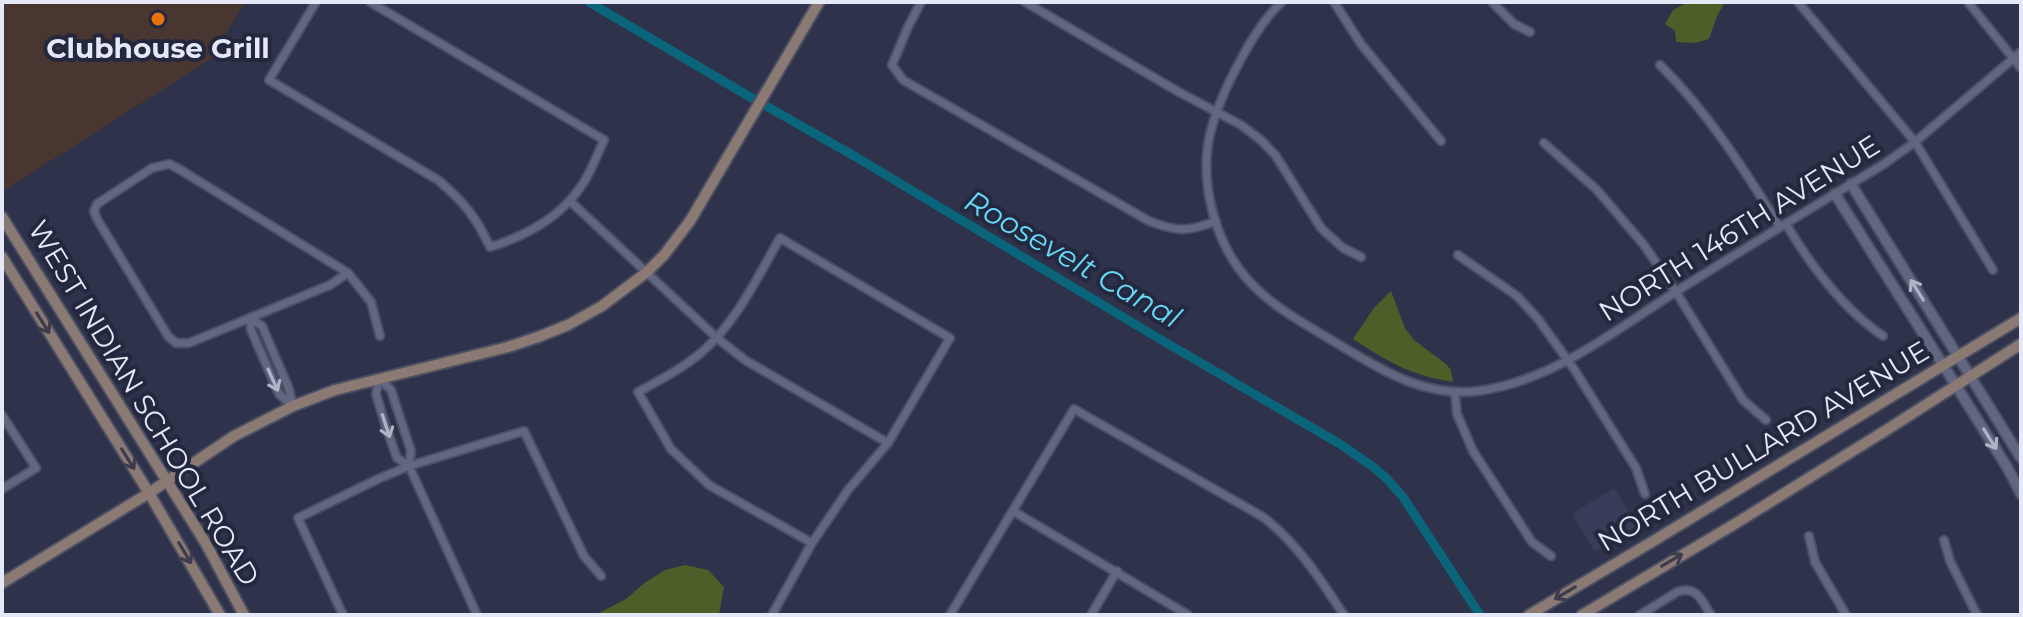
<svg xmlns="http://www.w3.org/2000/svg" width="2023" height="617" font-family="Montserrat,sans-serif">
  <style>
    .commercial { fill: #4a3630 }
    .built { fill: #383c59 }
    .green { fill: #4e5e28 }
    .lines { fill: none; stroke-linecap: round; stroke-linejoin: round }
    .canal { stroke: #0b657a; stroke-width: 9 }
    .minor-casing { stroke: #4c4f63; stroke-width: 11 }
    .tertiary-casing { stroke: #4c4f63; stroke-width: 13 }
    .secondary-casing { stroke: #4c4f63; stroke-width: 14 }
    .minor { stroke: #616681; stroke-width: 7 }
    .tertiary { stroke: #616681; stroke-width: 9 }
    .secondary { stroke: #8a7a73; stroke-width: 10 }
    .oneway { stroke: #b0b4c8 }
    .oneway2 { stroke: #3e3c4c }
    .food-dot { fill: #e8710a; stroke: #24283f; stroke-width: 3 }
    .labels { text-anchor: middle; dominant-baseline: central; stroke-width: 8; stroke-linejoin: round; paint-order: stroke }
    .poi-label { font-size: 28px; font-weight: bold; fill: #e4e8f7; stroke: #24283f }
    .street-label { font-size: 28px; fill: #e4e8f7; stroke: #24283f }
    .water-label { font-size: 30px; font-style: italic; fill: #66d7f7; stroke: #24283f }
  </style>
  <rect width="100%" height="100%" fill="#2e324a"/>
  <path class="commercial" d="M2,2h243l-33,56 -210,134z"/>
  <path class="built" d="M1614,488l24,38 -43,26 -23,-38z"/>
  <g class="green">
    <path d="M1688,2h37l-8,14 -8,23 -14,4 -19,-1 -1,-11 -10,-7 8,-14z"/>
    <path d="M1391,291l14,37 9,12 32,24 5,6 2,12c-44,-7 -64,-20 -100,-43l21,-31z"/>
    <path d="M685,565l23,5 16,17 -5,28h-124l31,-16 17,-15 22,-14z"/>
  </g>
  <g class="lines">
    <path class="canal" d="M589,2l156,92 111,63 297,178 187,109 32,22 15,13 16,18 77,118"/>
    <g class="minor-casing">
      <g id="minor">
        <path d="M316,2l-47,78 169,100c26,22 38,37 52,67 36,-11 70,-29 92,-62 9,-13 15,-30 22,-45l-234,-138"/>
        <path d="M921,2l-13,25 -16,38 11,15 246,141c28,11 39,11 67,0"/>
        <path d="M1025,2l152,89 64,34 20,15 15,16 45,72 22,20 18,9"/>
        <path d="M1282,2c-18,16 -31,38 -42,59 -12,22 -24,48 -30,73 -11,49 5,110 39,147 25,28 62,46 94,66 43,26 83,50 135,44 75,-10 136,-60 199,-100 68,-43 138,-85 207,-127l31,-22 106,-90"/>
        <path d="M1334,2l27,42 80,97"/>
        <path d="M1492,2l22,22 16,8"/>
        <path d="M1798,2l117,140 78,128"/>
        <path d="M1968,2l53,66"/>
        <path d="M1660,65c48,47 85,106 120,162"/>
        <path d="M1544,143l53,47 47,55 32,47 67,108 23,20"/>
        <path d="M570,201l147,137 28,22 143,83"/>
        <path d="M1786,224c25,42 56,84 97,112"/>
        <path d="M1458,255l59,41 21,23 36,50 62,99 9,26"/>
        <path d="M348,273l-18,12 -141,58h-13l-8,-7 -71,-117 -3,-8 3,-7 55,-36 17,-4 10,5 169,104 23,29 9,34"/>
        <path d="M250,318l1,12 28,64 14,12"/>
        <path d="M250,318l12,8 27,63 4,17"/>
        <path d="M379,378l12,12 20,61 -2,15 68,149"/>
        <path d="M379,379l-3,15 10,33 11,31 12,8"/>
        <path d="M1455,393l2,21 16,37 59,91 19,14"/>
        <path d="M2,415l34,53 -34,21"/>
        <path d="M1013,511l175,104"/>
        <path d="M1809,536l6,26 31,53"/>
        <path d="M1944,540l6,21 27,54"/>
        <path d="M343,615l-45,-97 80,-39 31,-13 115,-35 60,125 17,20"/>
        <path d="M772,615l40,-72 36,-53 40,-47 62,-105 -170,-100c-23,40 -43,83 -78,114 -19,16 -42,28 -64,40l33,57 38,36 103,58"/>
        <path d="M950,615l124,-206 189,108c35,27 57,62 81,98"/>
        <path d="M1091,615l26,-44"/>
        <path d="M1640,615l37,-23c20,-7 24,8 34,23"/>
      </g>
    </g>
    <g class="tertiary-casing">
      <g id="tertiary">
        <path d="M1851,184l170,274"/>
        <path d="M1835,194l115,182 57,91 14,27"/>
      </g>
    </g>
    <g class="secondary-casing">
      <g id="secondary">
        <path d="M2,217l203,325 39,73"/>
        <path d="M2,257l147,236 71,122"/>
        <path d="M2,583l147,-90 85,-57 59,-30 42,-16 173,-43 30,-10 30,-12 34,-19 45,-34 17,-17 26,-34 129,-219"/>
        <path d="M1529,615l121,-72 371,-225"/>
        <path d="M1582,615l156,-93 150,-93 133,-85"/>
      </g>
    </g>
    <use href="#minor" class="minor"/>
    <use href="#tertiary" class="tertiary"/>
    <use href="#secondary" class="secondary"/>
  </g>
  <defs><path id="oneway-shaft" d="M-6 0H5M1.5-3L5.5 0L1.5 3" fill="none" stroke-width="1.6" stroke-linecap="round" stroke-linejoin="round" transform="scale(2)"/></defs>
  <g class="oneway">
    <use href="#oneway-shaft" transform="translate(1917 290) rotate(-122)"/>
    <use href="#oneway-shaft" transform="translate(273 380) rotate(66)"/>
    <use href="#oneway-shaft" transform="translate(386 426) rotate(72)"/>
    <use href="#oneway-shaft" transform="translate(1990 439) rotate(58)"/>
  </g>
  <g class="oneway2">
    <use href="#oneway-shaft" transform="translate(43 323) rotate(58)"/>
    <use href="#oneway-shaft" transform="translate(128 459) rotate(58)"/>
    <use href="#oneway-shaft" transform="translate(185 553) rotate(59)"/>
    <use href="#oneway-shaft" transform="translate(1672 560) rotate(-31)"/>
    <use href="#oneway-shaft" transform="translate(1565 593) rotate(149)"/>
  </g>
  <circle class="food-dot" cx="158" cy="19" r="8"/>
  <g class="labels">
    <g class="poi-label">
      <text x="158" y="48">Clubhouse Grill</text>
    </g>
    <g class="street-label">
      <text transform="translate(1739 228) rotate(-32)">NORTH 146TH AVENUE</text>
      <text transform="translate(144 403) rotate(59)">WEST INDIAN SCHOOL ROAD</text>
      <text transform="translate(1763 446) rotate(-31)">NORTH BULLARD AVENUE</text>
    </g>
    <g class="water-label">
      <text transform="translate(1073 259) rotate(30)">Roosevelt Canal</text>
    </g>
  </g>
  <rect width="2023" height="617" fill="none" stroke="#e4e8f7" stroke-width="8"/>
</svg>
